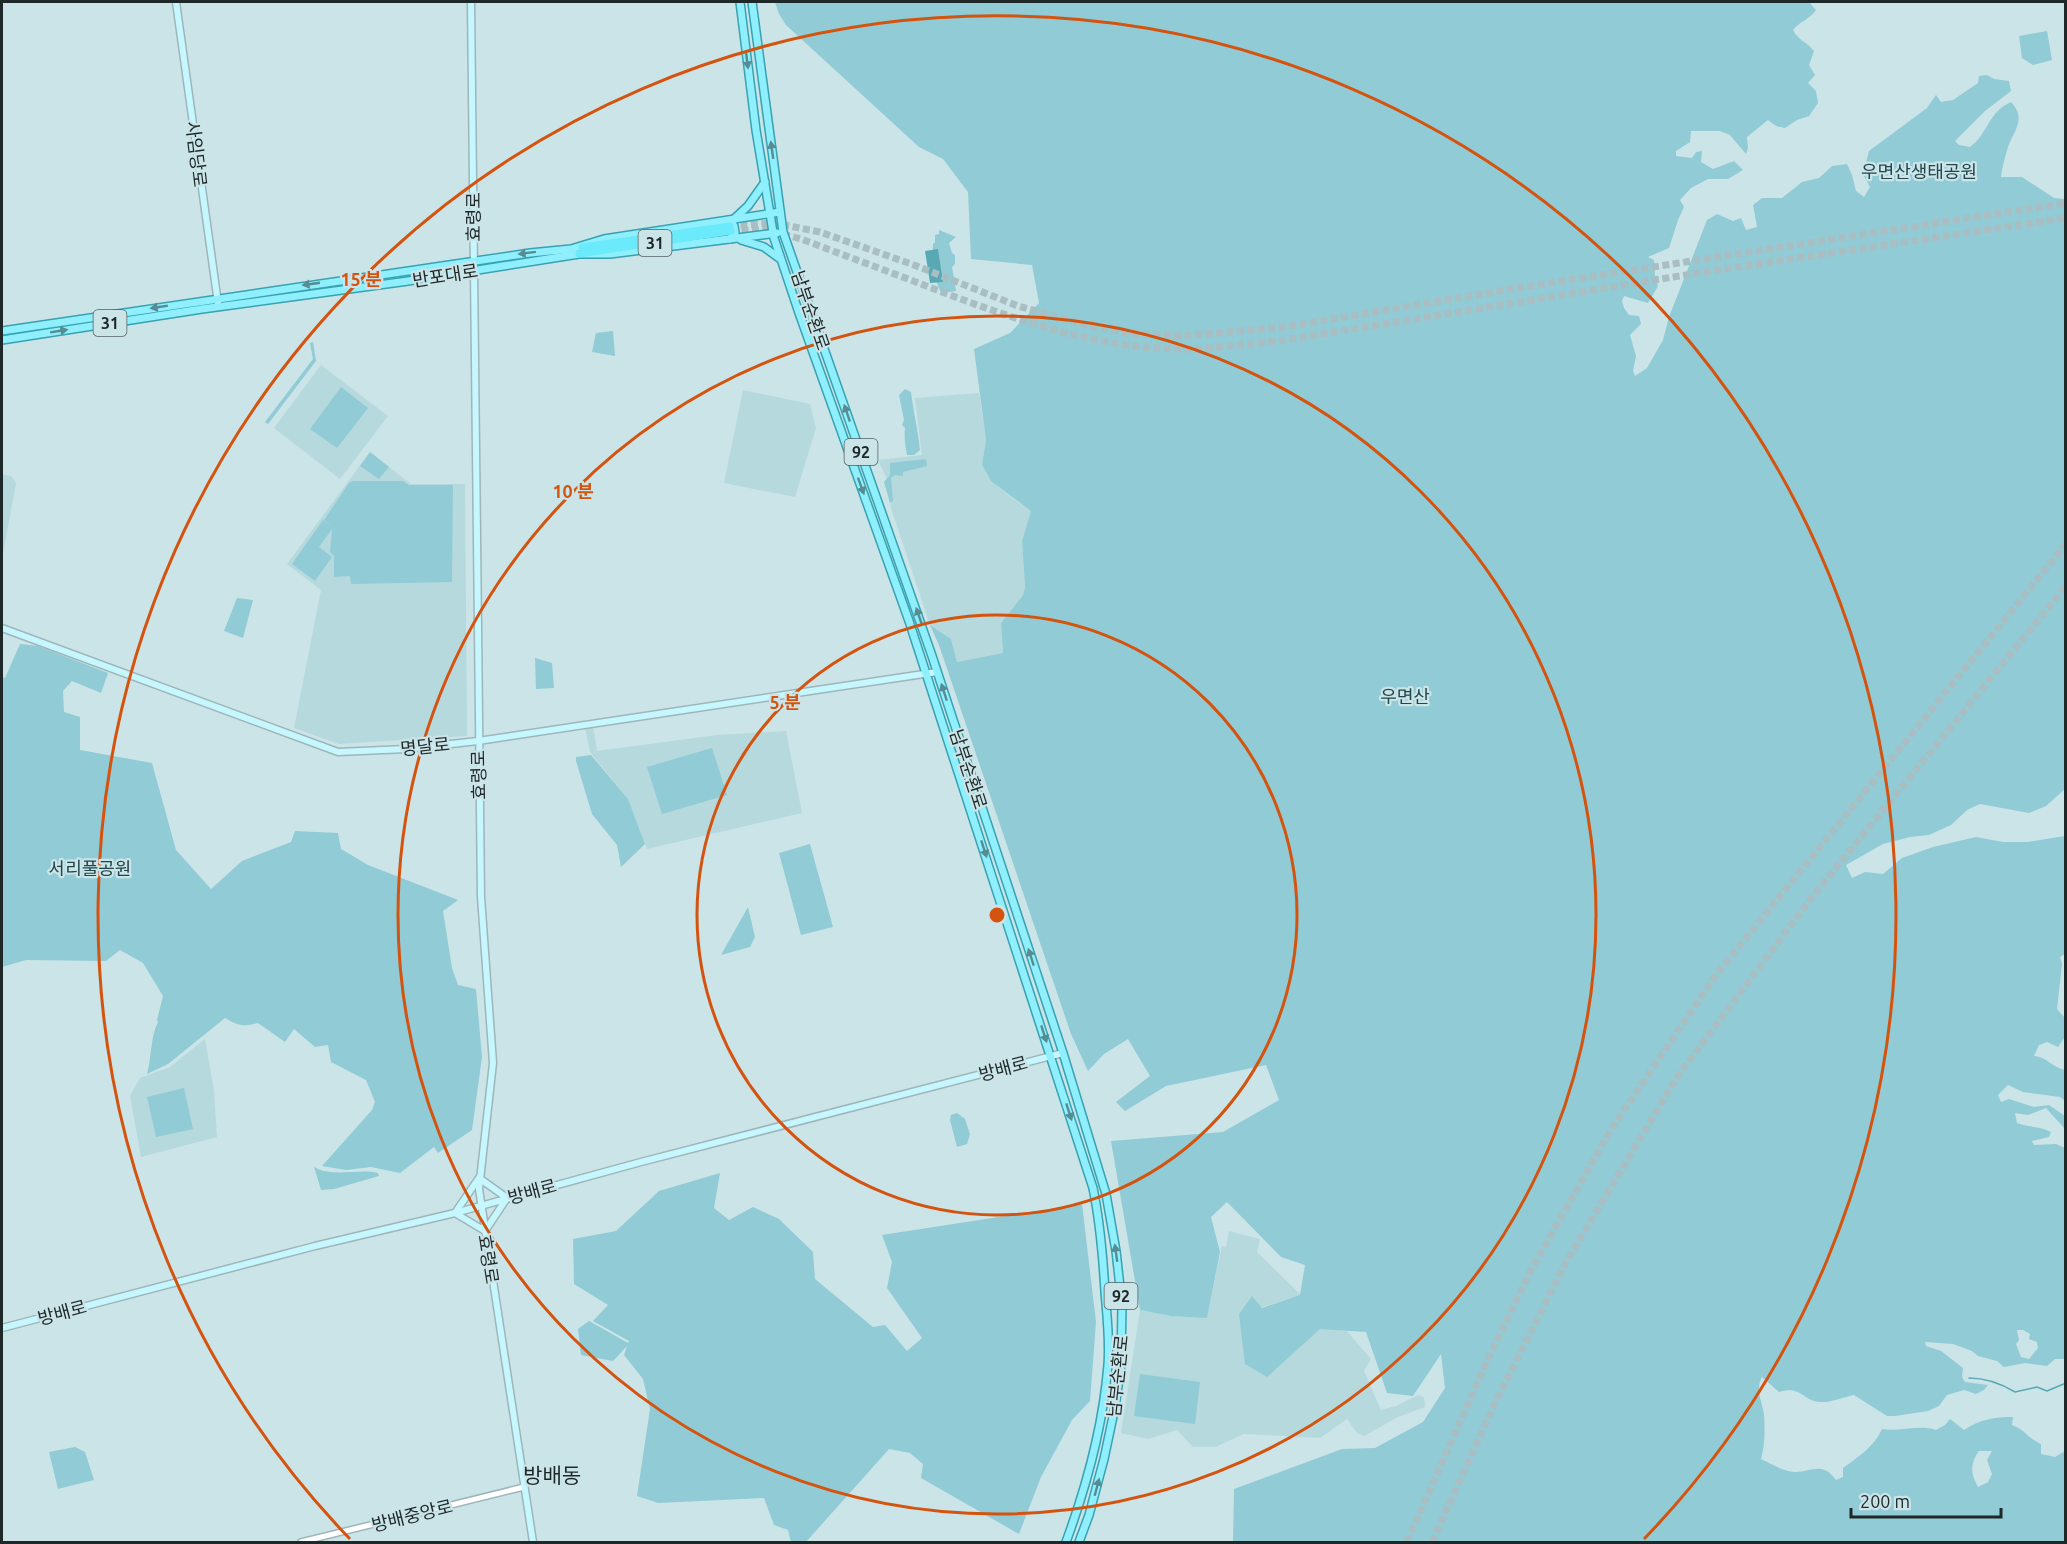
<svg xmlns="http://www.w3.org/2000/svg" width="2067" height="1544" font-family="Ubuntu,'Noto Sans KR',sans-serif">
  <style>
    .built { fill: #b6d9de }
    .green { fill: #91cbd5; fill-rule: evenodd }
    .water { fill: #59a9b5 }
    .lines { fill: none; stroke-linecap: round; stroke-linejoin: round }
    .stream { stroke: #59a9b5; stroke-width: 1.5 }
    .trunk-tunnel { stroke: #a8bec2; stroke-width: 7; stroke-dasharray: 7 3.5; stroke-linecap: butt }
    .tertiary-casing { stroke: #9eb6ba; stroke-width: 8 }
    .secondary-casing { stroke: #9eb6ba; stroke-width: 9 }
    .primary-casing { stroke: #37a2b1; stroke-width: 10 }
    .trunk-casing { stroke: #37a2b1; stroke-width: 10 }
    .tertiary { stroke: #fff; stroke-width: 5 }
    .secondary { stroke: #c7f7fe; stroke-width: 6 }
    .primary { stroke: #8feffc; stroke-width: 7 }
    .trunk { stroke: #6aeafb; stroke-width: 7 }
    .oneway { fill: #568c92 }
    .ring { fill: none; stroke: #d4540f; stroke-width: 3 }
    .labels { text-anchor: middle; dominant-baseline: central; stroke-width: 4.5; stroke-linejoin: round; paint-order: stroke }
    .shield { fill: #cbe4e8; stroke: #526062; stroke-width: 1.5 }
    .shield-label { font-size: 16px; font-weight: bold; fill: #1e2829 }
    .street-label { font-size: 18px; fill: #1e2829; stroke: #cbe4e8 }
    .park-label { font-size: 18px; fill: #21474d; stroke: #cbe4e8 }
    .quarter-label { font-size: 21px; fill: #1e2829; stroke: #cbe4e8 }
    .centre { fill: #d4540f; stroke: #cbe4e8; stroke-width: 3 }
    .ring-label { font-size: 18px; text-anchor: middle; font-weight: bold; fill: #d4540f; stroke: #cbe4e8; stroke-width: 4.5; stroke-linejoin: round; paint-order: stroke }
  </style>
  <rect width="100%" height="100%" fill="#cbe4e8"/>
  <g class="built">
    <path d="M321,365l67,51 -48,63 -66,-51z"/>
    <path d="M743,390l67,14 6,24 -21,69 -71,-14z"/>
    <path d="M979,393l7,47 -4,25 9,16 28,22 13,8 -10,30 3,46 -2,8 -22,28 2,30 -46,9 -6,-23 -21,-14 -39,-117 -2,-24 -11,-24 44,-5 -7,-57z"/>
    <path d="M370,452l41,32h54l2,252 -128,8 -45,-16 27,-138 -34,-26z"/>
    <path d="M2,474l9,2 5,7 -14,76z"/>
    <path d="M593,726l4,25 120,-16 69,-4 16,82 -155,36 -19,-50 -38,-47 -5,-25z"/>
    <path d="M205,1039l9,52 3,46 -76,20 -11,-61 10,-18 30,-11z"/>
    <path d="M1229,1231l31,8 -3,13 44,43 -62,19 81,14 27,3 24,28 -7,12 17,39 15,-4 22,-11 6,2 1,10 -27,10 -34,19 -7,-3 -10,-14 -27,19 -76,-4 -29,13h-22l-16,-17 -29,9 -27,-6 19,-123 31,6 36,1 15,-71 4,1z"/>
  </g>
  <g class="green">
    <path d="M775,2h1034l7,8c-7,10 -16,11 -23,20 5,10 14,12 21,21l-5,14 6,10 -7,8 8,8 2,12 -9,13 -12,4 -12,8 -9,-2 -8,-6 -21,17 1,11 -2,6 -16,-19 -10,-4h-29l-1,11 -14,9v5l16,2 4,-6 6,-1 -1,11 12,7 21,-8 9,9 -15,9h-20l-17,9 -11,12 4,7 -6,13 -9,28 -21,9 6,3 1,15 3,11 -10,17 -24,-7 -2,5 2,7 5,7 10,1 2,8 -11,11 6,21 -3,15 2,5 12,-8 16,-28 6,-23 38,-97 10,-6 16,7 8,-3 5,12 11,-3 -4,-22 9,-7h20l20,-16 17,-4 13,-12 15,-2 5,11 4,16 8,6 6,-10 -7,-13 6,-23 58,-43 9,-13 5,7 12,-2 25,-17 1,-7 8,-1 7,4 15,2 2,10 -26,20 -30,30 4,4 11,2c19,-14 17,-34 41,-45 16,17 3,28 -3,45 -3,10 -6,20 -7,30h21l32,21 11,1v590l-19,17 -17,7 -49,-9 -13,6 -16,15 -22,10 -19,2 -27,7 -37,21 6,13 13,-6 18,2 19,-16 31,-11 43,-10 27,5h24l38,-6v118l-5,3 2,7 -5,45 8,9v19l-7,10 -11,-5 -8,3 -5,11c13,1 19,12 31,14v31l-5,-4 -37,-5 -15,-7 -10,10 3,7 8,-3 25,8 15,-2 16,11v13l-19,-21 -18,7 -13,-2 2,10c13,5 23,3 34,9l-2,5 -17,4 2,4 22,-1 9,4v211h-10l-8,7 -22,-3 -21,4 -7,-6 -19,-5 -6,-5 -19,-7 -28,-2 1,4 15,5 22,17 -1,9 3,5 23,3 -4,5 -8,4 -12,-4 -17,5 -8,11 -11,5 -33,5h-8l-33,-21c-10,2 -24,8 -34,7 -17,-1 -19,-17 -41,-10l-17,-15c-7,14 0,23 2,38 1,13 1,31 -3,44 9,4 18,10 27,12 20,5 32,-13 48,9l7,-3v-9c15,-11 31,-21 39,-39 17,3 38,-5 54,1l9,-5 5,-6 14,11c17,-11 30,-13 49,-13l-1,8c15,6 15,13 29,19v10l14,3 10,-6v91h-832l1,-53 108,-40 33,-1 48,-26 22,-34 -4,-34 -28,42 -26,-3 -21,-61 -46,-3 -53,48 -22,-13 -6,-50 13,-18 10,12 38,-13 5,-30 -24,-8 -54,-55 -16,15 9,35 -13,66 -36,-2 -31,-6 -29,-169 112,-9 56,-32 -13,-35 -100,21 -41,25 -9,-9 34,-26 -22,-37 -24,15 -16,17 -17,-37 -132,-389 -9,-20 21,14 6,23 46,-9 -2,-30 22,-28 2,-8 -3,-46 9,-30 -40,-30 -9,-16 4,-25 -12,-91 36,-16 29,-30 -7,-38 -61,-6 -3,-67 -25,-33 -24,-12 -133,-122 -7,-11zM2017,1330h6l7,4 -1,5 8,3 1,6 -9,11 -8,-2 -5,-13 3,-4zM1979,1451h13l-5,9 5,14 -4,8 -10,5c-8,-14 -8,-24 1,-36z"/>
    <path d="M2047,31l5,29 -19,5 -11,-7 -3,-22z"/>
    <path d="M939,230l17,7 -7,6 3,10 3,2v9l-3,3 4,24 -15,2 -9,-22 1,-27 2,-2v-7l4,-1z"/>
    <path d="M613,331l2,25 -23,-4 4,-19z"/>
    <path d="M313,342l3,19 -48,63 -3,-2 48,-63 -3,-16z"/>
    <path d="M341,387l27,21 -31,40 -27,-19z"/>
    <path d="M905,389l6,3c2,18 7,38 9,58l-6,5h-7c-2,-9 -3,-19 -2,-27l-3,-3 2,-5 -5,-25z"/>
    <path d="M370,452l19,15 -10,12 -19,-13z"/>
    <path d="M926,459l1,7 -24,6v4l-8,-1 -4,3 2,23 -3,2 -6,-21 6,-7v-12z"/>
    <path d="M353,481h50l6,4h44l-1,97 -101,2 -1,-8 -16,1v-21l-4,-4 2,-23 -13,18 13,10 -17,24 -23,-17 31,-44 9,6 -8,-6 25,-37z"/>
    <path d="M237,598l16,2 -10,38 -19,-7z"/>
    <path d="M20,644l18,2 70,27 -7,20 -29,-12 -9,10 1,21 16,5v33l72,13 24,87 35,39 31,-28 49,-19 4,-11 43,2 3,16 27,16 90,35 -15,11 9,57 6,17 18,4 6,68 -10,73 -34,23 -4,-6 -34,26 -29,-6 -25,3 -24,-4 50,-56 3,-8 -9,-22 -35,-18 -3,-17 -13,2 -21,-18 -9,13 -27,-19c-14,4 -20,3 -33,-5l-57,46 -21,10c5,-18 3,-36 11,-52l-1,-2 6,-24 -20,-33 -23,-13 -14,11 -80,-1 -24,7v-290l3,1z"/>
    <path d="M535,658l17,5 2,25 -18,1z"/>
    <path d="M712,748l15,47 -65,19 -15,-47z"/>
    <path d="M591,755l37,44 17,45 -24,23 -4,-22 -25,-31 -16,-53v-4z"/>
    <path d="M810,844l23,83 -32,8 -22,-82z"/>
    <path d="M748,907l7,30 -5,10 -29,8z"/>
    <path d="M184,1088l9,41 -37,8 -9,-40z"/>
    <path d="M957,1113l8,6 5,15 -3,10 -10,3 -7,-27 1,-5z"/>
    <path d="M314,1167c19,11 44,1 64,6l1,3 -45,13 -13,1z"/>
    <path d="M720,1173l-6,35 15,12 24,-13 26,12 34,33 2,27 58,48 12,-2 22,26 15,-13 -35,-50 5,-26 -10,-27 200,-31 14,118 -6,79 -18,19 -31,57 -22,57 -98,-56 2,-14 -13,-11 -21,-4 -83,93h-15l-3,-12 -14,-5 -10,-27 -106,5 -21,-7 13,-87 -7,-30 -19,-24 3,-9 -14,15 -32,-6 -3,-26 11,-8 39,22 1,-2 -36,-20 15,-16 -34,-21 -1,-45 43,-8 43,-40z"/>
    <path d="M1140,1374l60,8 -5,42 -61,-8z"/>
    <path d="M75,1447l10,5 9,28 -36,9 -9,-37z"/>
  </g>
  <path class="water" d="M938,249l5,33 -13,1 -5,-32z"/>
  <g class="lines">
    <path class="stream" d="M1969,1378c17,0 31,5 46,14l22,-5 10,4 19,-8"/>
    <g class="trunk-tunnel">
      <path d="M730,226l44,-3 46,9 94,33 104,41 65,18 44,9 54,3 103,-9 240,-40 542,-84"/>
      <path d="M731,231l35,-1 35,9c45,17 89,33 133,50 80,30 160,59 246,60 35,0 70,-5 105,-9l419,-68 362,-54"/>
      <path d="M1407,1542l80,-181 44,-91 81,-142 104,-153 350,-431"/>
      <path d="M1432,1542l64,-141 69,-137 114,-190 134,-178 253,-310"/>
    </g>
    <g class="tertiary-casing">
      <path id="tertiary" d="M301,1542l223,-55"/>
    </g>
    <g class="secondary-casing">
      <g id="secondary">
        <path d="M176,2l42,301"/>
        <path d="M471,2l10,895 12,166 -14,126 54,353"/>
        <path d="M2,628l336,124 68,-3 72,-8 459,-69"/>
        <path d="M479,1178l28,20 -22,33 -30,-18z"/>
        <path d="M2,1328l313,-82 140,-33 186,-51 422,-109"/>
      </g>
    </g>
    <g class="primary-casing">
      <g id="primary">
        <path d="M740,2l16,128 18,108 25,75 110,308 184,567c7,34 10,69 12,104 2,24 5,49 3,73 -5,61 -21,120 -42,177"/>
        <path d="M752,2l31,230 148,421 132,400 43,141 10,57 6,54 -1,60 -6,42 -11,52 -15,56 -10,27"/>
        <path d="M734,219l14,-13 17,-24"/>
        <path d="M730,220l4,6 1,7 -5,6"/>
        <path d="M741,240l23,7 15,11"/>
        <path d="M2,331l528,-78 41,-4 33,-10 176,-27"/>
        <path d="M2,340l200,-31 206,-28 171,-27h31l167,-21"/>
      </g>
    </g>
    <g class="trunk-casing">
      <g id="trunk">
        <path d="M582,247l148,-21"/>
        <path d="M579,254l152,-23"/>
      </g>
    </g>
    <use href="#tertiary" class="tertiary"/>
    <use href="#secondary" class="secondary"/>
    <use href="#primary" class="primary"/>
    <use href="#trunk" class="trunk"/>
  </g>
  <defs><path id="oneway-solid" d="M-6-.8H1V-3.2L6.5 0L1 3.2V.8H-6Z" transform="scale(1.5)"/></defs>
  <g class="oneway">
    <use href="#oneway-solid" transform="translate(747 60) rotate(83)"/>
    <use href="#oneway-solid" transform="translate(772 150) rotate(-98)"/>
    <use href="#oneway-solid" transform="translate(527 253) rotate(173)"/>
    <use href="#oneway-solid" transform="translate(311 284) rotate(172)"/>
    <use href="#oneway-solid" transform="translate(159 307) rotate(171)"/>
    <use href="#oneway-solid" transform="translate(59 331) rotate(-9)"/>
    <use href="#oneway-solid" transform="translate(847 413) rotate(-109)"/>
    <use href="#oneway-solid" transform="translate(861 486) rotate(70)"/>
    <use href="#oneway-solid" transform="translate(919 616) rotate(-109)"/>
    <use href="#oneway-solid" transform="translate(944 692) rotate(-108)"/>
    <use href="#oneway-solid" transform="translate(984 849) rotate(72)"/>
    <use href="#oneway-solid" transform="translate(1031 957) rotate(-108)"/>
    <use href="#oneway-solid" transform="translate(1044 1034) rotate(72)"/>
    <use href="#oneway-solid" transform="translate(1069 1112) rotate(72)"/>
    <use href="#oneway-solid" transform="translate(1116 1253) rotate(-98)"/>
    <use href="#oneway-solid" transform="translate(1097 1487) rotate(-75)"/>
  </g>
  <g class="ring">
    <circle cx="997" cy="915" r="300"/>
    <circle cx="997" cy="915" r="599"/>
    <path d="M350 1539A899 899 0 1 1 1644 1539"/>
  </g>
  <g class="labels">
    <g class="shield">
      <rect x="638.5" y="230" width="33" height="26" rx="4.5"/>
      <rect x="93.5" y="310" width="33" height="26" rx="4.5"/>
      <rect x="844.5" y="439" width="33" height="26" rx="4.5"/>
      <rect x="1104.5" y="1283" width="33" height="26" rx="4.5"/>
    </g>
    <g class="shield-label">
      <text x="655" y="243">31</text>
      <text x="110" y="323">31</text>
      <text x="861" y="452">92</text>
      <text x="1121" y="1296">92</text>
    </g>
    <g class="street-label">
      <text transform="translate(197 154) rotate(83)">사임당로</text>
      <text transform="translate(473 217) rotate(-90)">효령로</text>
      <text transform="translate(445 275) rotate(-9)">반포대로</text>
      <text transform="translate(811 310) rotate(71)">남부순환로</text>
      <text transform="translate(425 746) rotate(-6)">명달로</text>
      <text transform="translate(969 769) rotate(72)">남부순환로</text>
      <text transform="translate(478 775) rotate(-91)">효령로</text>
      <text transform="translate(1003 1068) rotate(-15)">방배로</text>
      <text transform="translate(532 1191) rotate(-15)">방배로</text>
      <text transform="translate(489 1259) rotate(81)">효령로</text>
      <text transform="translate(62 1312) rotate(-15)">방배로</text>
      <text transform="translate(1117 1376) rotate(-84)">남부순환로</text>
      <text transform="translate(412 1515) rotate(-14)">방배중앙로</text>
    </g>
    <g class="park-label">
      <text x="1919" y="171">우면산생태공원</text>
      <text x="1405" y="696">우면산</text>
      <text x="90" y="868">서리풀공원</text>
    </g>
    <g class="quarter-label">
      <text x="552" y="1475">방배동</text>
    </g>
  </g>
  <circle cx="997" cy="915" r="9" class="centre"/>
  <g class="ring-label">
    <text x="361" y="286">15 분</text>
    <text x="573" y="498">10 분</text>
    <text x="785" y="709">5 분</text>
  </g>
  <rect width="2067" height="1544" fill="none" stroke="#1e2829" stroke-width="6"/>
  <path d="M1851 1508v9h150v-9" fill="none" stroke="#1e2829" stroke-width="3"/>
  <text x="1860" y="1508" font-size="18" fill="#1e2829" stroke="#cbe4e8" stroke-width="4.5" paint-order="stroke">200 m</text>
</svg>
